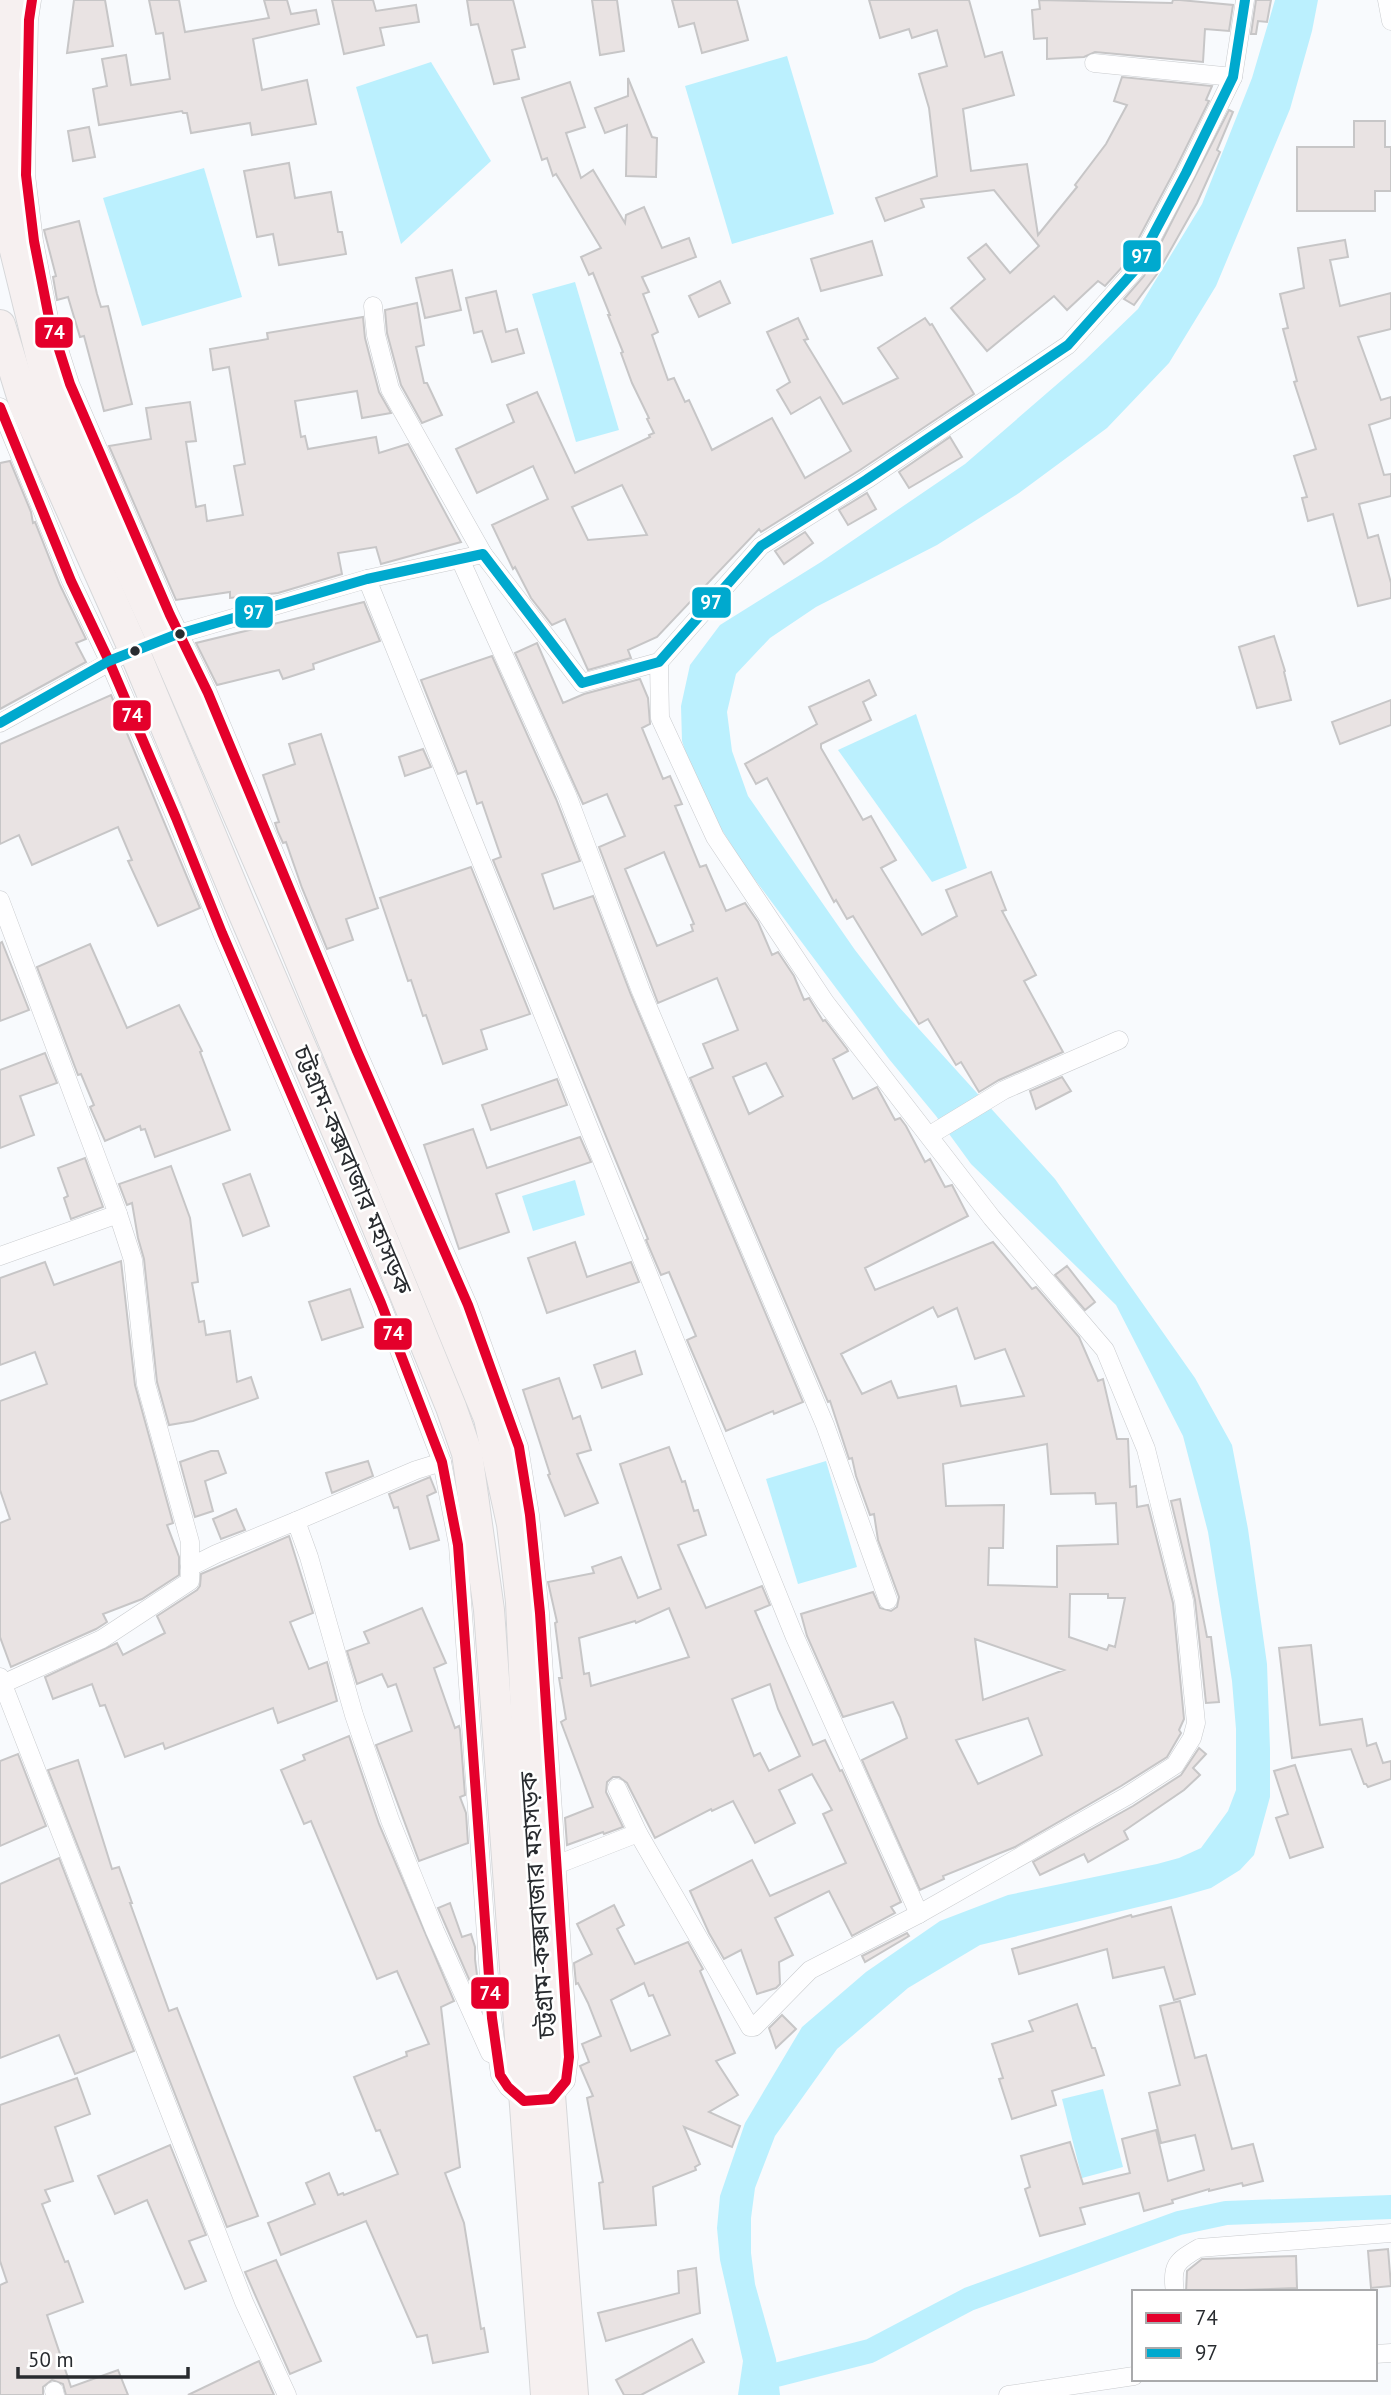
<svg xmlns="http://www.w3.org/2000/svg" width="1391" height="2395" font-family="'PT Sans','Noto Sans Bengali',sans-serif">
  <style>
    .water { fill: #bbf0fe }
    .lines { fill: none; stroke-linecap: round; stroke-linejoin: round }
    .canal { stroke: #bbf0fe; stroke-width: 24 }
    .building { fill: #e9e3e3; stroke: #c7c6c7; stroke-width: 2; fill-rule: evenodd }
    .minor-casing { stroke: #c9cbce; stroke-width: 19 }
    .trunk-casing { stroke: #d6d7d9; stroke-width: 32 }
    .minor { stroke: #fefeff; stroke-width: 18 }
    .trunk { stroke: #f6f0f0; stroke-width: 30 }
    .bus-1-casing { stroke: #fff; stroke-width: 16 }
    .bus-2-casing { stroke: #fff; stroke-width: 16 }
    .bus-1 { stroke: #e4002b; stroke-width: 10 }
    .bus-2 { stroke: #00a9ce; stroke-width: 10 }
    .bus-dot { fill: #282b2f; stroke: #fff; stroke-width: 2.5 }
    .labels { text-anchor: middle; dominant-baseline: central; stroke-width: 5; stroke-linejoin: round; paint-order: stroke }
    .street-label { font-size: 24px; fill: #282b2f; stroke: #fff }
    .line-badge { stroke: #fff; stroke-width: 2.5 }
    .badge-label { font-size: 19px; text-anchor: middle; font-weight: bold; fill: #fff }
  </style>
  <rect width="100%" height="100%" fill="#f8fafd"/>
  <g class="water">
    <path d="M1275,0h43l-6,31 -22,78 -74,177 -47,77 -62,65 -88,65 -82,52 -121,62 -46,31 -34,36 -9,38 5,39 16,45 107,154 44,57 156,172 140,199 37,67 16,84 19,135 3,85v48l-16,58 -14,15 -29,18 -35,10 -196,47 -72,43 -71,61 -62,87 -20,52 -4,30v35l4,31 21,75 4,36h-42l5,-34 -23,-101 -3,-32 3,-32 25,-73 57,-96 64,-55 74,-51 68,-26 149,-31 22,-6 22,-10 27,-37 8,-21v-61l-4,-48 -24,-149 -25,-96 -67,-131 -145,-141 -35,-48 -47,-57 -145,-194 -34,-54 -18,-39 -10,-31 -1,-35 9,-41 30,-40 101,-63 144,-98 119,-103 54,-52 64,-105 50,-126z"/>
    <path d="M787,56l47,158 -102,30 -47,-158z"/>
    <path d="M431,62l60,99 -90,83 -45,-157z"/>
    <path d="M204,168l38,129 -100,29 -39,-128z"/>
    <path d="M575,282l44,148 -43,12 -44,-148z"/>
    <path d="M916,714l51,154 -35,14 -94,-132z"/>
    <path d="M575,1180l10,35 -52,16 -11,-35z"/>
    <path d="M826,1461l31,106 -59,17 -32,-105z"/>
    <path d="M1103,2089l20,78 -41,11 -20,-79z"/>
  </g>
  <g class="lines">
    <path class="canal" d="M760,2379l110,-28 99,-52 210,-76 47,-10 165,-6"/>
  </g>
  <g class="building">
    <path d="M74,0h31l8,46 -46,7z"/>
    <path d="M149,0h30l6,32 84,-14 -5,-18h23l4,14 25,-4 3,14 -66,15 9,51 45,-10 9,44 -64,11 -2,-12 -59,10 -4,-20h-4l-1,-2 -83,14 -6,-36 14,-3 -5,-27 24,-4 5,30 39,-6 -7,-46 -7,1z"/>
    <path d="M332,0h41l3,11 40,-6 3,17 -39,6 4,17 -40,9z"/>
    <path d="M467,0h46l12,47 -13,3 7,29 -25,5 -16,-60 -7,1z"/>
    <path d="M592,0h25l7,51 -24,4z"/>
    <path d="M672,0h65l11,40 -46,13 -8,-30 -15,4z"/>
    <path d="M869,0h100l16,57 17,-5 12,43 -51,14 8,62 56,-7 11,71 39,-48 -2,-2 31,-41 21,-39 -13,-4 8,-24 90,9 -6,14 3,1 -33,67 -51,96 -20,22 -7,-5 -31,29 -13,-14 -67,55 -36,-43 34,-29 -17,-21 18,-14 24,29 29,-27 -45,-56 -73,9 3,8 -39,14 -9,-23 61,-22 -8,-68 -10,-34 28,-8 -10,-36 -25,8 -3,-9 -29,9z"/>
    <path d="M1039,0l133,3 1,-3h7l53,5 -4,26 -24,-2 -2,33 -108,-10 -11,5 -37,2v-21l-13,1 -2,-29 8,-1z"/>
    <path d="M1256,0h15l-4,22 -9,-1 -2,13h-5z"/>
    <path d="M628,78l24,59 5,1 -1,39 -30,-1 1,-51 -22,8 -10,-25 33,-12z"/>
    <path d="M570,82l15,45 -19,6 15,45 12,-8 32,53 1,-8 18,-8 18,41 27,-10 7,19 -54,20 7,15 -6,2 15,38 -6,3 16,45 6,-2 11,24 4,-2 23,50 60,-32 33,60 46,-27 -31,-54 -29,17 -14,-24 13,-8 -23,-50 31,-14 10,21 -4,1 39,64 55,-26 -20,-30 47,-30 5,7 2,-1 42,70 -114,76 -99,62 -2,-3 -102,108 -29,13 3,8 -43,12 -23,-51 -13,6 -21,-27 -16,-31 -2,2 -21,-44 56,-26 -15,-33 -56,27 -21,-44 58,-27 -7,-17 30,-13 38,81 75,-36 -1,-2 5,-2 -7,-14 2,-1 -17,-35 -11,-30 2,-1 -15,-37h2l-17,-42 -4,2 -8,-18 20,-9 -45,-74 -3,2 -6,-18 -5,2 -20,-62zM622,485l25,50 -59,5 -16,-33z"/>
    <path d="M1229,110l4,2 -16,38 3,2 -23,51 -40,71 -23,31 -10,-6 20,-23z"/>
    <path d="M1354,121h31v26h6v44h-16v20h-78v-64h57z"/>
    <path d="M89,127l6,30 -22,4 -5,-30z"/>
    <path d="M289,163l6,35 36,-6 7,40h4l4,22 -67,11 -6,-31 -16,3 -13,-66z"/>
    <path d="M79,221l18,73 4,13 7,-1 24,98 -28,7 -20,-75 -4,1 -12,-40 -11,3 -4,-23 3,-1 -12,-46z"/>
    <path d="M1345,240l3,17 -18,3 10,46 51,-13v36l-33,8 23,63 10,-3v21l-22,7 15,50 7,-1v22l-32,8 9,34 10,-3 13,48v15l-33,8 -25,-92 -25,7 -6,-23 5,-1 -13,-41 22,-7 -22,-67 3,-1 -14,-52 5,-1 -8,-34 24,-6 -6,-40z"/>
    <path d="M872,241l10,34 -61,16 -10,-32z"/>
    <path d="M452,270l9,40 -36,8 -9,-40z"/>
    <path d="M720,281l10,22 -31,14 -10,-21z"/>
    <path d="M496,291l10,41 11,-3 7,24 -32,9 -10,-31 -8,2 -8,-35z"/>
    <path d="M417,303l7,42 -8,2 8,36h3l15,32 -20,8 -21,-38 -14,-52 -2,-23z"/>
    <path d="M363,317l2,21 14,54 12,21 -29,5 -5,-27 -62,10 6,36 4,-1 3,13 68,-12 3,16 29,-9 53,98 -80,22 -5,-17 -38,6 4,21 -64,19 -48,5v-6l-54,8 -67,-154 42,-7 -5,-31 44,-6 6,39 -10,1 10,65 9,-2 2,16 36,-6 -9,-49 11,-2 -16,-97 -16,3 -3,-21 58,-10 -1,-6z"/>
    <path d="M950,437l12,20 -53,31 -10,-16z"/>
    <path d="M10,461l21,51 2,11 2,-1 25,63 26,54 -10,4 10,19 -86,47v-246z"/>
    <path d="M867,493l9,16 -28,16 -9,-15z"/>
    <path d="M805,532l8,11 -29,21 -9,-13z"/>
    <path d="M364,602l16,39 -67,23 1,5 -31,10 -4,-9 -62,15 -21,-42z"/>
    <path d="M1274,636l11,35 -1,1 7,28 -34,8 -18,-61z"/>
    <path d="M537,643l26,60 21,-9 56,-15 8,19 2,26 -8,4 21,51 7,-3 12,28 -7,2 25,61 6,-2 20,46 19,-8 13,19 14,33 6,-3 16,24 10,24 5,-2 14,23 2,-1 22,29 1,2 -15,8 20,40 24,-12 18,33 5,-2 6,8 19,36 5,-3 15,28 7,-2 16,31 -103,52 10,22 118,-48 39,47 4,-2 43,50 19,44 5,-2 14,60h11l2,48 6,-1 1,21 11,-2 25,98 11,116 -5,11 2,3 -14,24 -46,29 -106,61 -72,29 1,3 -24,11 -58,-130 45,-22 -7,-21 -7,-15 -50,15 -36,-81 -6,-22 72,-22 7,16 11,3 6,-4 2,-10 -21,-57 -4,-26 -4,1 -14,-39 -4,-18 -3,1 -19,-58 -2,1 -138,-324 23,-10 -10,-24 35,-14 -21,-52 -59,25 -59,-156 26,-11 -18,-42 -24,10 -68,-151zM664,852l30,72 -3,1 2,6 -36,15 -32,-77zM766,1063l17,33 -34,18 -16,-37zM933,1307l5,10 19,-9 18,51 30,-10 19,47 -63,10 -5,-20 -58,12 -7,-17 -29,13 -21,-40zM1047,1444l4,50 44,-1 1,11 20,-1 2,41 -61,2v41l-69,-2 1,-37h14l1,-43 -58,1 -3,-42zM1070,1594h38v4h17l-10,49 -6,-2 -2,5 -38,-13zM975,1639l89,31 -81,30zM1028,1718l14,37 -64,29 -22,-44z"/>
    <path d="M492,656l64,143 24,62 -38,13 12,35 39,-13 38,99 172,407 -29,12 -1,-3 -47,20 -39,-91 9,-4 -27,-64 -8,3 -15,-35 2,-1 -155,-379 8,-3 -19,-55 -5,2 -11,-33 -8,3 -37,-94z"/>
    <path d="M869,680l7,15 -13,7 8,18 -50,24v4l42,72 8,-4 25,44 -15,8 41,67 35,-19 -11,-26 45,-18 15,38 -4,1 34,64 -12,6 39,71 -64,28 -20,12 -18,-30 -5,3 -28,-46 -9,5 -66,-108 -6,3 -11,-19 -2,2 -67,-124 -11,6 -11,-20 72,-40 -8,-17z"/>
    <path d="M111,695l89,213 -42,18 -30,-65 4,-1 -14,-33 -86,38 -13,-30 -19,9v-100z"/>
    <path d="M1391,700v25l-51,19 -8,-22z"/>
    <path d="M321,734l57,174 -32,11 7,21 -26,9 -25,-61 -16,-46 -3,1 -5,-11 -3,-9 4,-1 -16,-47 32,-11 -6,-20z"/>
    <path d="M423,749l8,18 -26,9 -6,-19z"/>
    <path d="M471,867l59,147 -49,16 6,19 -44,15 -17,-49 -3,1 -12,-36 -3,1 -28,-83z"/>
    <path d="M2,942l27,68 -29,11v-78z"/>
    <path d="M90,944l37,84 52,-23 23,46 -2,1 30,78 -75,27 -10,-28 -4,1 -1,-4 -35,15 -15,-34 4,-2 -13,-31 -3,1 -41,-108z"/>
    <path d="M45,1053l12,30 -37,13 14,39 -34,13v-78z"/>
    <path d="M1062,1077l9,14 -35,18 -6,-18z"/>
    <path d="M557,1079l10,26 -76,25 -9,-25z"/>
    <path d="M473,1129l14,39 93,-31 11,25 -95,32 13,38 -50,17 -35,-104z"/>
    <path d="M85,1158l18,49 -32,12 -7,-21 4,-2 -10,-28z"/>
    <path d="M171,1166l19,52 8,64 -6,1 7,39 5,-1 2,14 24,-4 7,51 14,-5 7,21 -65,23 -24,4 -12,-43 -13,-123 -6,-21 -6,-35 -5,2 -8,-21z"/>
    <path d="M250,1174l19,52 -26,10 -20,-52z"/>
    <path d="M575,1242l12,35 44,-15 8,20 -92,31 -19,-55z"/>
    <path d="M121,1261l14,124 38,138 -6,2 12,32v18l-37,24 -39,15 4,8 -11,7 -85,38 -11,-30v-114l10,-4 -10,-29v-89l47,-17 -12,-32 -35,13v-87l45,-16 9,23z"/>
    <path d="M1067,1266l28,36 -10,8 -30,-35z"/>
    <path d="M350,1289l13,38 -41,13 -13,-38z"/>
    <path d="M635,1351l7,23 -40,14 -8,-23z"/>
    <path d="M559,1378l14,41 7,-3 11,34 -14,4 21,49 -33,13 -17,-41 2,-1 -27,-84z"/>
    <path d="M669,1447l13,35 3,-1 9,30 4,-1 8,25 -28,10 28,63 56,-22 8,19 -15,6 58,134 12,-5 15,31 2,-1 59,132 -10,5 4,6 -43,23 -23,-45 -54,27 18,37 -14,7 1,22 -4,4 -19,6 -16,-44 -17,9 -15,-26 -19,-42 62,-31 18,36 76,-33 -23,-49 9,-4 -20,-36 -33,16 16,33 -40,20 -22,-42 -21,10 -1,-2 -56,29 -28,-55 -8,-6h-6l-6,5 -1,10 17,35 -19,7 -1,-2 -36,13 -2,-27 28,-11 -32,-85 5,-3 -7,-41h3l-7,-55 2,-1 -9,-40 46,-9 -2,-6 29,-10 17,41 23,-9 -41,-125zM669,1608l20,49 -98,29 -2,-13 -5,1 -5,-36 56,-17 1,2zM770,1684l8,25 22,47 -31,15 -9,-18 -6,3 -22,-57z"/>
    <path d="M211,1451h7l8,22 -21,8 8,30 -18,6 -15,-55z"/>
    <path d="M368,1461l5,15 -41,17 -6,-20z"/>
    <path d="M430,1477l6,15 -9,4 12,44 -29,9 -12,-42 -4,1 -5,-14z"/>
    <path d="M1180,1499l27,138h4l8,65 -13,1 -11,-103 -24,-99z"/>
    <path d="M236,1509l9,21 -24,9 -8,-20z"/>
    <path d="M289,1536l24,77 -23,9 19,47 18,-7 10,39 -59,22 -5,-15 -108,41 -2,-6 -38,14 -20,-52 -5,1 -8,-22 -39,15 -8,-22 72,-34 6,12 42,-22 -8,-17 40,-26 3,-4 1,-12z"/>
    <path d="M422,1608l24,55 -12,5 21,60 4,-2 1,4 5,65 -5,2 6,16 2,30 -49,18 -43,-116 36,-14 -16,-47 -8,3 -6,-13 -25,10 -10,-33 22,-8 -5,-11z"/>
    <path d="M1311,1645l9,80 42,-6 5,27 9,-3 7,20 8,-2v18l-23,8 -2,-3h-2l-13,-35 -59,9 -13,-110z"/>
    <path d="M349,1736l30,88 75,177 -13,6 19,160 -15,6 19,50 17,106 3,-1 4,24 -55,11 -6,-28 -10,2 -51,-116 -85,34 -13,-32 47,-19 -9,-21 23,-10 9,22 5,-2 1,2 54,-21 -18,-44 -4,1 -22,-54 53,-21 -1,-4 23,-8 -32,-73 -20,8 -66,-158 -7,3 -23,-54 24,-10 -2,-5z"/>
    <path d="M1199,1748l7,6 -13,14 7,7 -16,15 -60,41 4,8 -40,23 -4,-8 -44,21 -7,-13 100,-56 48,-31z"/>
    <path d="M18,1754l28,72 -46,20v-85z"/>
    <path d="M78,1760l34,109 7,-2 13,36h-2l39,108 8,-3 81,208 -31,11 -179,-457z"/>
    <path d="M1295,1765l28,82 -33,11 -14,-40 12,-4 -14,-43z"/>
    <path d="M59,1858l75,193 -59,23 -16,-39 -59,23v-174z"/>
    <path d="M450,1903l12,34 9,-3 4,13v12l4,32 -4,2 -37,-85z"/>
    <path d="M614,1905l10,20 -7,4 18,35 53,-22 15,27 -3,2 35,82 -19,8 22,34 -29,17 31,14 -8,21 -48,-20 16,37 -5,3 1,3 -43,17 3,38 -52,4 -5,-46 4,-1 -16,-84 6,-2 -13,-30 9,-4 -7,-18 19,-8 -13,-33 -10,-20 -2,1 -2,-21 18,-9 -15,-30zM644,1983l5,13 4,-1 17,40 -39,16 -20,-51z"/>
    <path d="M1171,1907l24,87 -21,6 -10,-33 -51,11 -6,-29 -88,25 -7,-25 119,-34 1,2z"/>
    <path d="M907,1933l2,3 -44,26 -3,-6z"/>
    <path d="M1180,2001l15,57 11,-3 26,94 21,-5 10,37 -20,5 -1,-3 -33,8v-2l-37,11 1,3 -29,8 -5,-18 -59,15 5,16 -45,12 -15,-47 5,-2 -9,-31 49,-14 13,42 47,-11 -8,-34 34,-9 12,51 36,-11 -9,-35 -34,8 -12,-50 31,-8 -20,-79z"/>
    <path d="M1077,2004l15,44h3l9,27 -52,16 4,14 -44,14 -13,-40 4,-1 -11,-34 41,-13 -4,-10z"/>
    <path d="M782,2015l14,14 -20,19 -7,-20z"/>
    <path d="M77,2078l13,36 -35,13 18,54 -28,9 5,11 -8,3 23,58 3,-1 15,41 -36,13 24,72 47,-17 10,25h-62l-3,-11 -11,-4 -9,7v8h-43v-110l7,-3 -7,-21v-156z"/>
    <path d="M170,2145l36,90 -17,6 17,40 -21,8 -38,-89 -32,14 -17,-38z"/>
    <path d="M1388,2249l3,37 -20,2 -3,-37z"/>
    <path d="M1296,2256l1,32 -111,4 1,-21 15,-12z"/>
    <path d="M276,2260l45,101 -31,13 -45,-102z"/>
    <path d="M696,2268l4,45 -94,28 -8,-28 81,-20 -1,-22z"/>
    <path d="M692,2339l12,23 -63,33h-17l-8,-15z"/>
    <path d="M259,2361l15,34h-86z"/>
  </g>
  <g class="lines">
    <g class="minor-casing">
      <g id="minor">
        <path d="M1387,0l4,21"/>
        <path d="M1094,63l139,14"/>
        <path d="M373,306l3,29 14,54 93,165"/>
        <path d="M0,407l71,174 38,80 67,157 46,115 159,370 61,159 16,83 34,473 8,57 8,12 16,14 27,-2 15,-18 3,-24 -29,-444 -10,-98 -11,-68 -51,-142 -111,-254 -149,-358 -38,-78 -100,-231 -21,-66 -15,-77 -8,-66 3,-155 3,-20"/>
        <path d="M460,559l107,236 74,196 184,434 63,175"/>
        <path d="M367,579l427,1056 125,279"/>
        <path d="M175,635l192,-56 116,-25 99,129 77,-21 102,-116 105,-66 202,-135 66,-74 52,-98 47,-96 12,-77"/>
        <path d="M0,723l119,-66"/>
        <path d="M0,900l118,314"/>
        <path d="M930,1135l74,-45 115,-50"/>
        <path d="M0,1256l118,-42 15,46 13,124 44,158v39l-88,58 -102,46"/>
        <path d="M296,1521l120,-51 26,-8"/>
        <path d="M190,1567l26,-13 80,-33 13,36 45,158 36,105 45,111 55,122"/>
        <path d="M0,1677l244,625 43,93"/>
        <path d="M617,1788l21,45 112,194h4l56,-57 109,-56 208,-118 48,-31 17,-27 4,-15 -12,-122 -38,-152 -41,-99 -113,-132 -167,-216 -110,-165 -55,-119 -1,-56"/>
        <path d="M556,1865l82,-32"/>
        <path d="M1175,2292c-4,-26 1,-31 24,-44l192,-15"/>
        <path d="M1375,2354l16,-1"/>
        <path d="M54,2391l1,4"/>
        <path d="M1008,2395l126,-19"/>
      </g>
    </g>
    <g class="trunk-casing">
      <g id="trunk">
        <path d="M13,0l-9,73 6,157 41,167 111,242 115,265 212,514 23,106 9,78 12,271 40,522"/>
        <path d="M0,325l25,81 108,242 107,257 124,289 87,213 16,46 22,157 57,785"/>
      </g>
    </g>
    <use href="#minor" class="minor"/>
    <use href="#trunk" class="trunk"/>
    <g class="bus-1-casing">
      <path id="bus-1" d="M0,407l71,174 38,80 67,157 46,115 159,370 61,159 16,83 34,473 8,57 8,12 16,14 27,-2 15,-18 3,-24 -29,-444 -10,-98 -11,-68 -51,-142 -111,-254 -149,-358 -38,-78 -100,-231 -21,-66 -15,-77 -8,-66 3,-155 3,-20"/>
    </g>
    <g class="bus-2-casing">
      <path id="bus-2" d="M0,723l109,-62 66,-26 192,-56 116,-25 99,129 77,-21 102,-116 105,-66 202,-135 66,-74 52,-98 47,-96 12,-77"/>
    </g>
    <use href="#bus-1" class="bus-1"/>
    <use href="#bus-2" class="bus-2"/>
  </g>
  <g class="bus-dot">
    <circle cx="180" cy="634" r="6"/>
    <circle cx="135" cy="651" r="6"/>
  </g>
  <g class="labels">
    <g class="street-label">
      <text transform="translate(353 1170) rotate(67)">চট্টগ্রাম-কক্সবাজার মহাসড়ক</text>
      <text transform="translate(537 1905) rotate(-94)">চট্টগ্রাম-কক্সবাজার মহাসড়ক</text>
    </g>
  </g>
  <g class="line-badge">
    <rect x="1122" y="239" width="40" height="34" rx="7" fill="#00a9ce"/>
    <rect x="34" y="316" width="40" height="33" rx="7" fill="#e4002b"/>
    <rect x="691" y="586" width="41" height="33" rx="7" fill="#00a9ce"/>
    <rect x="234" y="595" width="40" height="34" rx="7" fill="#00a9ce"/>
    <rect x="112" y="699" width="40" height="33" rx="7" fill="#e4002b"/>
    <rect x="373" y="1317" width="40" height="34" rx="7" fill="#e4002b"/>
    <rect x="470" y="1976" width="40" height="34" rx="7" fill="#e4002b"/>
  </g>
  <g class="badge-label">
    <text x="1142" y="263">97</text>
    <text x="54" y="339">74</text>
    <text x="711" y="609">97</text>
    <text x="254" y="619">97</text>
    <text x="132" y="722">74</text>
    <text x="393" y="1340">74</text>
    <text x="490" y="2000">74</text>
  </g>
  <rect x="1132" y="2290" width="245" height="91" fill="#ffffff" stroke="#a9aaac" stroke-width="2"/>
  <rect x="1146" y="2313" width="35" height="10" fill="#e4002b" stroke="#a9aaac" stroke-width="2"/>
  <text x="1195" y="2325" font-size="21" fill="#282b2f">74</text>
  <rect x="1146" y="2348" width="35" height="10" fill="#00a9ce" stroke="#a9aaac" stroke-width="2"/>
  <text x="1195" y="2360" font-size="21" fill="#282b2f">97</text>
  <path d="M18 2367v10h170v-10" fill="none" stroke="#282b2f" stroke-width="3.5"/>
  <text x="28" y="2367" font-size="21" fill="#282b2f" stroke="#ffffff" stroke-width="5" paint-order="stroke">50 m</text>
</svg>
